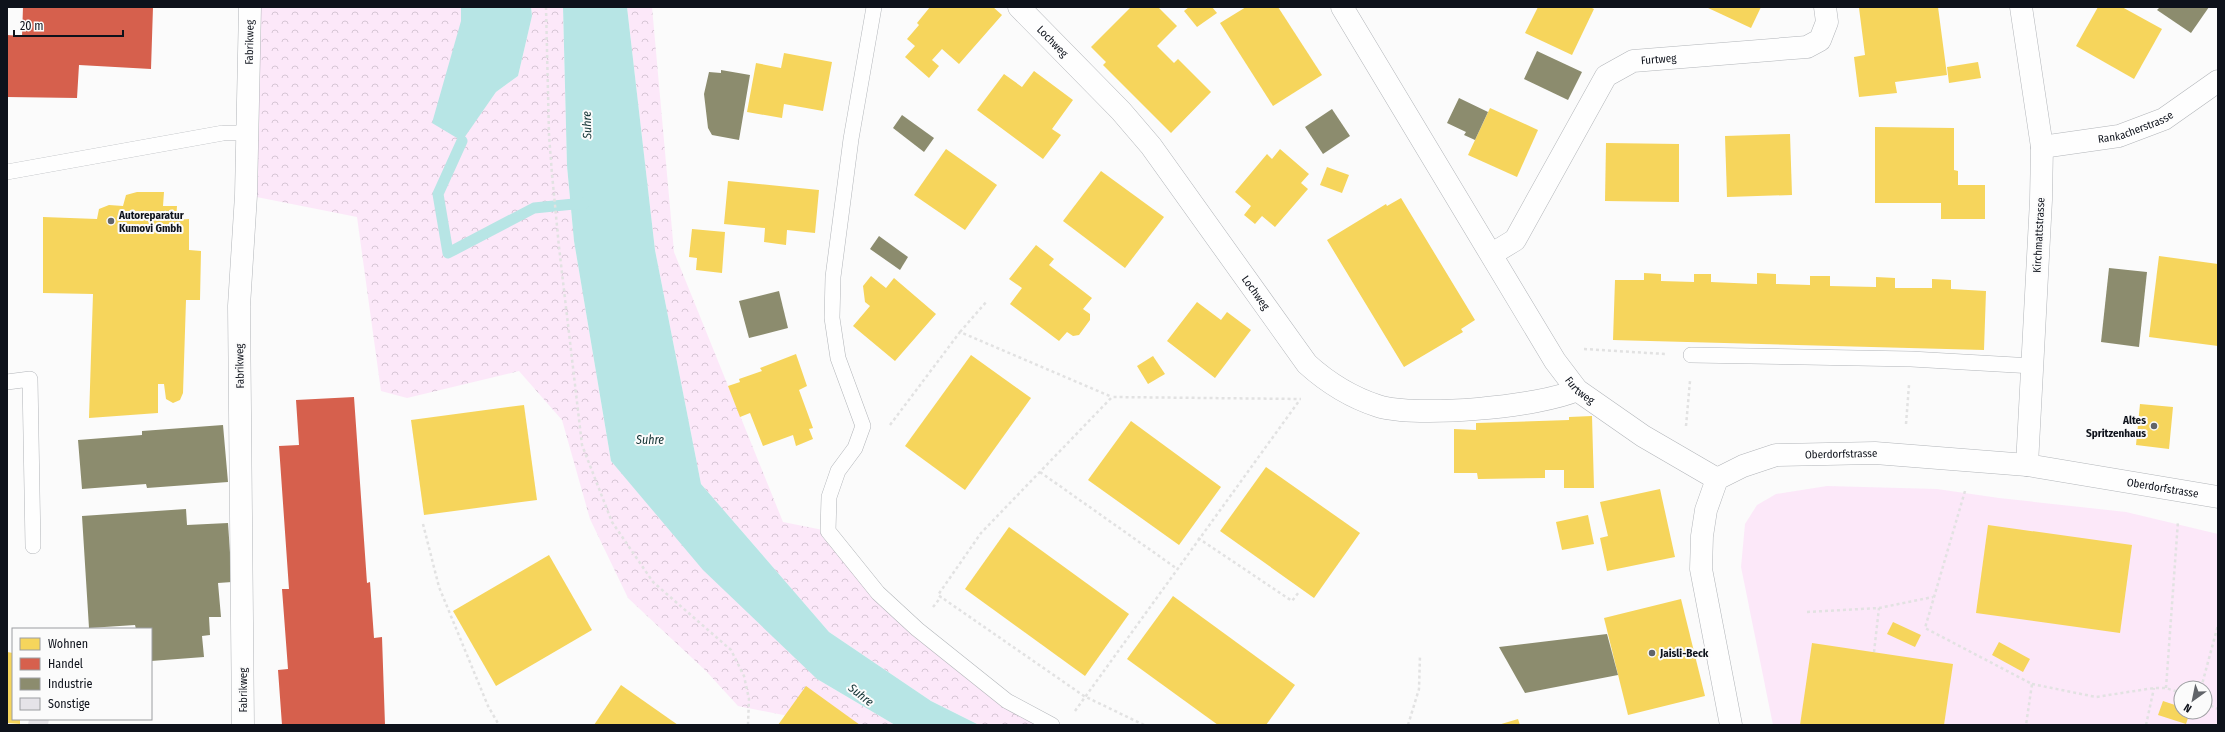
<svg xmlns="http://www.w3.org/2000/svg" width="2225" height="732" font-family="'Fira Sans Condensed',sans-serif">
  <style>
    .green { fill: #fce8f9; fill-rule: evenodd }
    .forest { fill: url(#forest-crowns) }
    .water { fill: #b7e5e5 }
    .homes { fill: #f6d55c }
    .shops { fill: #d6604d }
    .industry { fill: #8c8c6e }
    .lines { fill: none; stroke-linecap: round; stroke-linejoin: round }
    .stream { stroke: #b7e5e5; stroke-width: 11 }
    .building { fill: #e5e3e8 }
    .lane-casing { stroke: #b2b5b9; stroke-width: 16 }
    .street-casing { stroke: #b2b5b9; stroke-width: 23 }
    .path { stroke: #e2e2e2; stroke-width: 2.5; stroke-dasharray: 3 3; stroke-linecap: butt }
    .lane { stroke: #fefefe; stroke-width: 15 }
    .street { stroke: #fefefe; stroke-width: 22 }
    .poi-dot { fill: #616469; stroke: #fbfbfb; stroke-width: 1.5 }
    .labels { text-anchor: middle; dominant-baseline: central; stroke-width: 4; stroke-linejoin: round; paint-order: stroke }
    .street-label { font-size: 11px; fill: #0e121b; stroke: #fbfbfb }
    .poi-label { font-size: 11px; font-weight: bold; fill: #0e121b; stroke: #fbfbfb; text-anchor: start }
    .water-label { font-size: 12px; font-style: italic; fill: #0e2f30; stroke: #fbfbfb }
  </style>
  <defs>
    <pattern id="forest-crowns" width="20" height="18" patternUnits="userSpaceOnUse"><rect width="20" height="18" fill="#fce8f9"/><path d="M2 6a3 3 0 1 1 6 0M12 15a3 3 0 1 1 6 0" fill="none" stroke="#d7c6d5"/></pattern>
  </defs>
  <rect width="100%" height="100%" fill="#fbfbfb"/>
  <path class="green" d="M1827,486l110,3 62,9 127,14 92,22v191h-445l-32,-158 4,-43 12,-19 19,-11zM2181,688h24v24h-24z"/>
  <g class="forest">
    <path d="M250,7h211l1,133 34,-48 22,-16 14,-60 -1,-9h32l4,159 7,75 37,220 206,218 78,46h-61l-96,-19 -32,-35 -78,-73 -38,-79 -28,-99 -43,-49 -112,27 -26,-7 -24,-174 -111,-22z"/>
    <path d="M627,7h25l22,245 109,270 45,9 50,62 170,132h-69l-48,-24 -102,-69 -128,-148 -46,-234z"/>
  </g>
  <g class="water">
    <path d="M461,7h70l1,9 -14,60 -22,16 -34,49 -30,-18 29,-102z"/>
    <path d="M563,7h64l28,243 46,234 128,148 102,69 48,24h-84l-78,-46 -114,-109 -92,-109 -37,-220 -7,-75z"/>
  </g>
  <g class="homes">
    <path d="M930,7h63l9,8 -43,49 -17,-15 -10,11 7,6 -10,12 -24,-21 10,-11 -8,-7 12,-14 -2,-2z"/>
    <path d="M1131,7h27l19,19 -20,20 17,17 4,-4 33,33 -40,41 -68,-68 3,-3 -15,-15z"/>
    <path d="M1189,7h23l5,6 -20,14 -13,-16z"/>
    <path d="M1246,7h32l44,68 -49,31 -53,-83z"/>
    <path d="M1538,7h52l4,2 -22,46 -47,-22z"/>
    <path d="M1706,7h55l-10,21z"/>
    <path d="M1871,7h67l9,68 -52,7 2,11 -38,4 -5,-40 11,-2 -6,-47z"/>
    <path d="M2098,7h24l40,22 -28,50 -58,-33z"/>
    <path d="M784,53l48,9 -9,49 -39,-7 -2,14 -35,-6 9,-49 25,5z"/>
    <path d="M1978,62l3,16 -32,5 -2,-16z"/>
    <path d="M1034,71l39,29 -21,29 9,6 -18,24 -66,-49 27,-36 18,13z"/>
    <path d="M1490,108l48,22 -21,47 -49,-22z"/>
    <path d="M1875,127l79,1v42l4,1v14h27v34h-44v-16h-66z"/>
    <path d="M1790,134l2,61 -65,2 -2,-61z"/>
    <path d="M1606,143l73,1v58l-74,-1z"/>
    <path d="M946,149l51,36 -32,45 -51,-35z"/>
    <path d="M1280,149l29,25 -8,9 7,6 -33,38 -13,-11 -7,8 -11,-9 7,-9 -16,-14 32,-38 5,5z"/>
    <path d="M1327,167l22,8 -7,18 -22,-8z"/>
    <path d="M1101,171l63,46 -39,51 -62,-47z"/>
    <path d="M728,181l91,9 -4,43 -28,-3 -1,15 -22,-3 1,-14 -41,-4z"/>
    <path d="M137,192h27l-1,14h14l-1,14 13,-1v31l12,1 -1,49h-14l-3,93 -3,7 -7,3 -7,-4 -2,-15h-6v29l-69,5 4,-124 -50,-1v-76l54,2 2,-10 10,-4 14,1 3,-11z"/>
    <path d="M1401,198l74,122 -14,9 2,3 -59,35 -77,-127 59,-36 1,2z"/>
    <path d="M692,229l33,3 -3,41 -26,-3 1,-12 -8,-1z"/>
    <path d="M1036,245l18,14 -5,6 43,33 -9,11 7,5v6l-11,15 -6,1 -6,-4 -8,9 -49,-37 12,-16 -13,-9z"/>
    <path d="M2159,256l59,8v82l-69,-9z"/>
    <path d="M1644,273l17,1v7l33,1v-8h17v8l46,2v-11l19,1v10l34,1v-9h20v10l46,1v-10l19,1v10h37v-9l19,1v9l35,2 -2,59 -371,-10 2,-60h29z"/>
    <path d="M871,276l15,12 8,-10 42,36 -41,47 -42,-35 17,-20 -5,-4 -2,-16z"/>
    <path d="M1197,302l24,18 6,-8 24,18 -36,48 -48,-37z"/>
    <path d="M796,354l11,32 -8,4 14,38 -4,1 4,10 -17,7 -3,-11 -30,11 -13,-33 -10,4 -12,-31 12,-4 -1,-3 23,-8 -2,-3z"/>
    <path d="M971,355l60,43 -66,92 -60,-44z"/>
    <path d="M1153,356l12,18 -17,10 -11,-18z"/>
    <path d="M2140,404l33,3 -4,42 -33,-4z"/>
    <path d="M524,405l13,95 -113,15 -13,-95z"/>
    <path d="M1592,416l2,72h-30v-18h-19v8l-67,1 -1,-6h-23v-44l22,1v-7l93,-3v-3z"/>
    <path d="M1131,421l90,66 -42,58 -91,-65z"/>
    <path d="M1266,467l94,66 -46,65 -94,-67z"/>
    <path d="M1660,489l15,68 -68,14 -7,-33 8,-2 -8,-34z"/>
    <path d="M1588,515l6,29 -32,6 -6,-28z"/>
    <path d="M1988,525l144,20 -12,88 -144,-20z"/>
    <path d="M1009,527l120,87 -44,62 -120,-87z"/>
    <path d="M549,555l43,75 -96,56 -43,-75z"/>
    <path d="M1173,596l122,89 -29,40h-48l-91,-66z"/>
    <path d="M1681,599l24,97 -77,19 -24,-97z"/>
    <path d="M1893,622l28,13 -6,12 -28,-13z"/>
    <path d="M1999,642l31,17 -7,13 -31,-17z"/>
    <path d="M1812,643l141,21 -9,61h-144z"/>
    <path d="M7,652l6,1v66h7v5l-13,-1z"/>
    <path d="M621,685l57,40h-84z"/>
    <path d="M806,686l54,39h-82z"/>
    <path d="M2163,701l18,6v5h9l-4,12 -28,-9z"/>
    <path d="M1518,719l2,6h-22z"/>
  </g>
  <g class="shops">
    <path d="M23,7h130l-2,62 -72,-4 -2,33 -70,-1v-62l15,1z"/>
    <path d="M354,397l13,186 3,-1 4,56 8,-1 3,88h-103l-4,-55 10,-1 -6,-80h7l-10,-143 20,-1 -3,-45z"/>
  </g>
  <g class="industry">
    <path d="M2160,7h49l-18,26 -34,-23z"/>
    <path d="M1537,51l45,21 -14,28 -44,-21z"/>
    <path d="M721,70l29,5 -11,65 -27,-5 -4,-7 -4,-34 5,-22 12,1z"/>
    <path d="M1459,98l29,14 -13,28 -11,-5 2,-3 -19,-9z"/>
    <path d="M1332,109l18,27 -27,18 -18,-27z"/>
    <path d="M902,115l32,23 -10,14 -31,-24z"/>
    <path d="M879,236l29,21 -8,13 -30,-21z"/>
    <path d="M2109,268l38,4 -8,75 -38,-5z"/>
    <path d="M779,291l9,37 -39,10 -10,-37z"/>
    <path d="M223,425l5,57 -81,6 -1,-4 -64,5 -4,-49 64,-5v-4z"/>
    <path d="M186,509l1,16 41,-2 4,59 -14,1 3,34h-12l1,18 -8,1 2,21 -53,4v-32h-15l-1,-4 -46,3 -7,-112z"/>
    <path d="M1607,634l11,41 -93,18 -26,-46z"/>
  </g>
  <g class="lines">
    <path class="stream" d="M462,141l-24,53 10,59 86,-45 50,-5"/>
  </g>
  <path class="building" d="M29,719h20l-1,6h-20z"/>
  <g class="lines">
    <g class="lane-casing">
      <g id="lane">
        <path d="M874,7l-23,132 -18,138 -1,41 6,40 25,68 -8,22 -17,23 -9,26 -1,34 50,62 39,36 90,72 45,24"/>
        <path d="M7,172l216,-39h25"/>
        <path d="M1691,355l220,4 122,7"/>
        <path d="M7,382l23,-3 3,167"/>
      </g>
    </g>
    <g class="street-casing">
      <g id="street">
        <path id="s1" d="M1019,7l102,104 30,35 156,218c21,19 43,33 71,42 39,12 161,1 199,-16"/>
        <path id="s2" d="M1342,7l213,354 22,29 66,46 74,43"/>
        <path d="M2021,7l21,140 -1,53 -14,265"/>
        <path id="s3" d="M2042,147l77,-11 45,-17 54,-38"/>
        <path id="s4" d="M1492,254l23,-14 91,-164 27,-15 174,-14 13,-7 7,-18 -2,-15"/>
        <path id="s5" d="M243,725l-4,-419 7,-111 4,-188"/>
        <path id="s6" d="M1731,725l-30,-156 1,-33 4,-26 11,-31 26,-13 33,-11 99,-2 152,12 191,32"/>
      </g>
    </g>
    <g class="path">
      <path d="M546,7l3,128 3,39 7,73 23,198 30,77 41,60 78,68 13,26 5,23 -1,26"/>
      <path d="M960,332l27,-31"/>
      <path d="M1584,349l81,5"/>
      <path d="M1906,424l3,-39"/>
      <path d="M890,425l70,-93 152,65"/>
      <path d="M1686,426l4,-45"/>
      <path d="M1040,472l136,96"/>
      <path d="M1965,491l-40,137 107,56 -6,41"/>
      <path d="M423,524l16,63 49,119 11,19"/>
      <path d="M1198,538l94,63 7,-9"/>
      <path d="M933,607l8,-10"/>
      <path d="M1807,612l72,-4 54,-11"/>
      <path d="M1874,652l5,-44"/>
      <path d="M2032,684l64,13 58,-9h12l15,5"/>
      <path d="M2166,688l12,-167"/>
      <path d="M2201,688l17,-63"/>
      <path d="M2205,703l13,6"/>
      <path d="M1075,711l224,-310"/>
      <path d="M1144,725l-60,-29 -146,-101 43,-62 131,-136 189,2"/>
      <path d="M1408,725l11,-36 1,-34"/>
      <path d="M2146,725l8,-37"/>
    </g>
    <use href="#lane" class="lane"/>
    <use href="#street" class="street"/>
  </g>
  <g class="poi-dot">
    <circle cx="111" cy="221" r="4"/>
    <circle cx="2154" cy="426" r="4"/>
    <circle cx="1652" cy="653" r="4"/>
  </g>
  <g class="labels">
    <g class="street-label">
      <text stroke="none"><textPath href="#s1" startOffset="48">Lochweg</textPath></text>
      <text stroke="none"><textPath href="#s5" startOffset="683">Fabrikweg</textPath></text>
      <text stroke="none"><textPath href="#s4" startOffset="271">Furtweg</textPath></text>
      <text stroke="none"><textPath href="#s3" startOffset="96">Rankacherstrasse</textPath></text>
      <text transform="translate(2039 235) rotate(-87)">Kirchmattstrasse</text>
      <text stroke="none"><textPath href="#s1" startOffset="372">Lochweg</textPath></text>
      <text transform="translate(240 366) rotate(-91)">Fabrikweg</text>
      <text stroke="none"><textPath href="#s2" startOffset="452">Furtweg</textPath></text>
      <text stroke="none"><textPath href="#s6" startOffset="380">Oberdorfstrasse</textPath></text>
      <text stroke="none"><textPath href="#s6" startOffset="704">Oberdorfstrasse</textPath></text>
      <text transform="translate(243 690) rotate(-90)">Fabrikweg</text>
    </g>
    <g class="poi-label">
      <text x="119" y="215">Autoreparatur<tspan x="119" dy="13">Kumovi Gmbh</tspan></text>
      <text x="2146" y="420" text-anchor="end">Altes<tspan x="2146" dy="13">Spritzenhaus</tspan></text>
      <text x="1660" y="653">Jaisli-Beck</text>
    </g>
    <g class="water-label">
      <text transform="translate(587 125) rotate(-91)">Suhre</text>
      <text x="650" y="440">Suhre</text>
      <text transform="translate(861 695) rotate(38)">Suhre</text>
    </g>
  </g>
  <rect width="2225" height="732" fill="none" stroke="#0e121b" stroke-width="16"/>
  <rect x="12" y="628" width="140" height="92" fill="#fbfbfb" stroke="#9c9ea1"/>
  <rect x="20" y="638" width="20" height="12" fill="#f6d55c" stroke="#9c9ea1"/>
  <text x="48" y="648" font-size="12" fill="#0e121b">Wohnen</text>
  <rect x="20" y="658" width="20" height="12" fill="#d6604d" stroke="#9c9ea1"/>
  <text x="48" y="668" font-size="12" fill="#0e121b">Handel</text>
  <rect x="20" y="678" width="20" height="12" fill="#8c8c6e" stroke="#9c9ea1"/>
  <text x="48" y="688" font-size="12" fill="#0e121b">Industrie</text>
  <rect x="20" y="698" width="20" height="12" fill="#e5e3e8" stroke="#9c9ea1"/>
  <text x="48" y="708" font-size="12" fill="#0e121b">Sonstige</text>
  <g transform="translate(2193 700) rotate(213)"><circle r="19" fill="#fbfbfb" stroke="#9c9ea1"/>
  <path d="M0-3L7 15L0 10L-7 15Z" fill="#616469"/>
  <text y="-6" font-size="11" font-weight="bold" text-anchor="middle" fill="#0e121b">N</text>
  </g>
  <path d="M14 30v6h109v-6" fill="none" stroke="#0e121b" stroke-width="2"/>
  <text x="20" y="30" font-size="12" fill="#0e121b" stroke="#fbfbfb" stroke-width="3" paint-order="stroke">20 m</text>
</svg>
